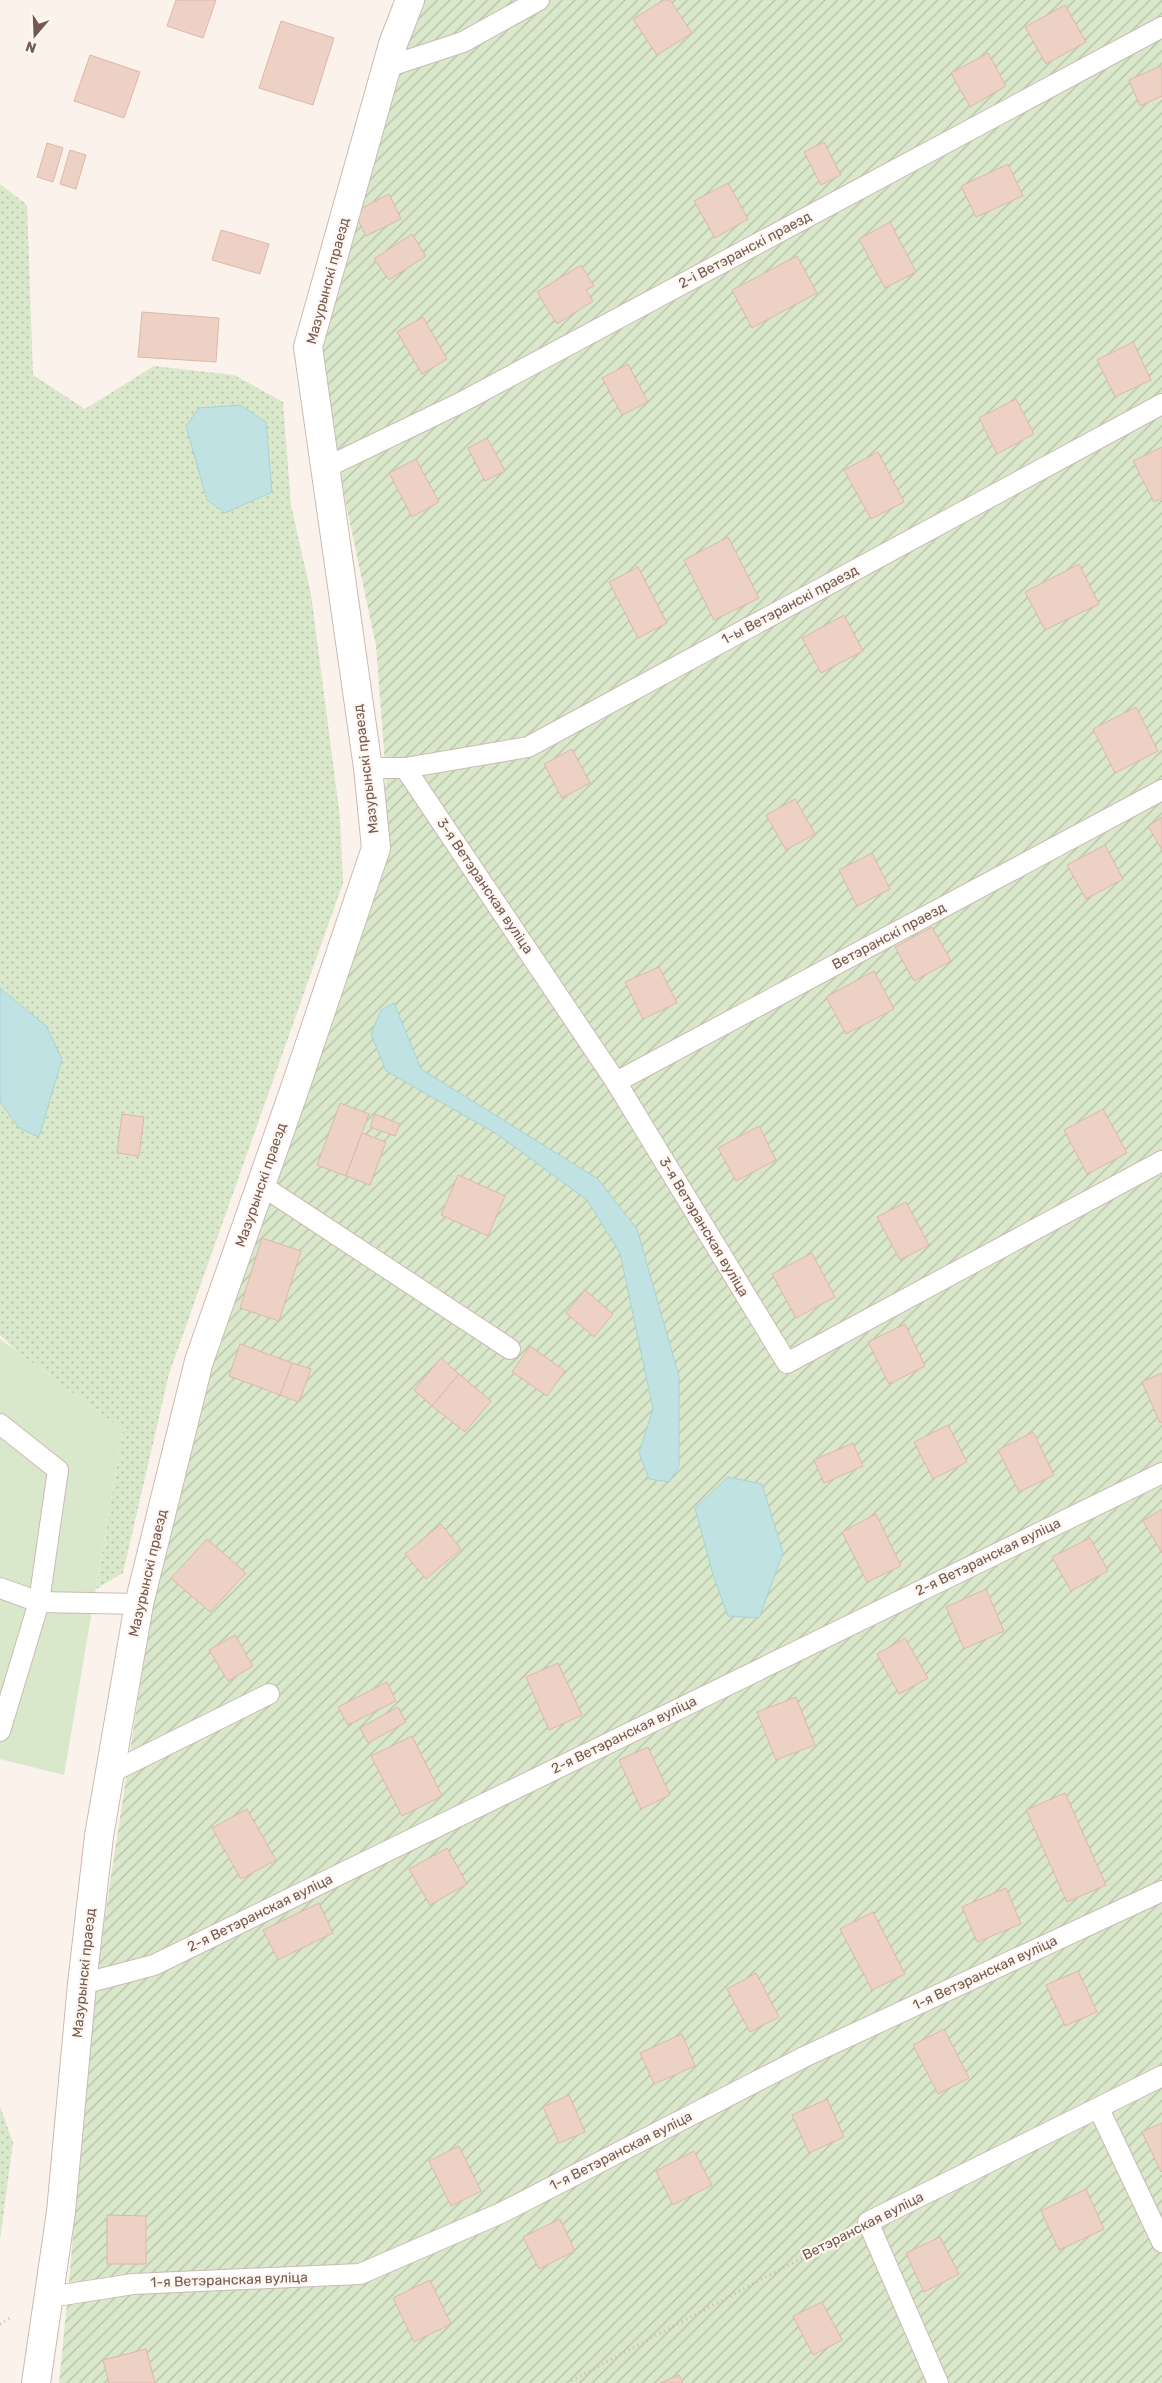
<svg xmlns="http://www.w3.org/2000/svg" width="1162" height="2383" font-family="Rubik,sans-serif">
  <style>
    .grass { fill: url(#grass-dots) }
    .garden { fill: url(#garden-furrows) }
    .pitch { fill: #d9e8ca }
    .water { fill: #c1e2e3; stroke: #a8d2d4 }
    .building { fill: #eed1c5; stroke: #dfb6a7 }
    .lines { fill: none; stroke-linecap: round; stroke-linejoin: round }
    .lane-casing { stroke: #ccbab1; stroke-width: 22 }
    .street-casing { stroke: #ccbab1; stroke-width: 30 }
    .path { stroke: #d3b4a8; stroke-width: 3; stroke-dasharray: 1 4; stroke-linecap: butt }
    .lane { stroke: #fff; stroke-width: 20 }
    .street { stroke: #fff; stroke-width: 28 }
    .labels { text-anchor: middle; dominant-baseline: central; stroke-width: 4.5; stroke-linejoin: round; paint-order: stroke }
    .street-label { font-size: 14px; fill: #745950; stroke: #fef7f1 }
  </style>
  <defs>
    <pattern id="grass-dots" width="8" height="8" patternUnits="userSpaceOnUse" patternTransform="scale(1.25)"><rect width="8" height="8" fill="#d9e8ca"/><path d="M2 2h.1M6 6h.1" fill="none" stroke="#b5bfa6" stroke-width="1.8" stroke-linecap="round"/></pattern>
    <pattern id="garden-furrows" width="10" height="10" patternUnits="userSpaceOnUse" patternTransform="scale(1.25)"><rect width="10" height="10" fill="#d9e8ca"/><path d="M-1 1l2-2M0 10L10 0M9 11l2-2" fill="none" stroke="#b5bfa6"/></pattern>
  </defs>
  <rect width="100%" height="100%" fill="#fbf3eb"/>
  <g class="grass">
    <path d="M0,184l27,21 6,170 52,34 69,-43 80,9 49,27 8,103 20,89 29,223 3,66 -174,491 -46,199 -27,16 27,-159 -104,-77 -19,-18v-233l19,26 27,-102 -46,-38z"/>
    <path d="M0,2106l13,37 -13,97z"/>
  </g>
  <path class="garden" d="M419,0h743v2383h-1103l11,-110 21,-265 62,-407 56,-239 172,-512 5,-73 -10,-131 -63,-298z"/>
  <path class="pitch" d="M0,1339l123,91 -59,345 -64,-16z"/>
  <g class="water">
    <path d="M240,405l26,17 6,70 -47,21 -18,-13 -21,-74 13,-18z"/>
    <path d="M0,988l46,38 16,33 -23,78 -20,-9 -19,-26z"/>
    <path d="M394,1003l27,66 177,110 39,50 42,148v89l-10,16 -20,-3 -10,-26 14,-44 -33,-156 -33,-53 -90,-66 -111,-63 -15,-37 10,-24z"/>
    <path d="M728,1477l34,7 21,69 -24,65 -31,-2 -15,-41 -18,-67z"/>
  </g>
  <g class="building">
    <path d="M176,0h40l-13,38 -36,-12z"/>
    <path d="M664,0h6l22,33 -35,22 -24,-36z"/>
    <path d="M1065,5l21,37 -40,22 -21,-37z"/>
    <path d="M281,21l53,17 -21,67 -54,-17z"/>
    <path d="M988,53l18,33 -36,21 -19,-34z"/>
    <path d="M90,55l50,17 -16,46 -50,-17z"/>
    <path d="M1160,66l2,5v25l-22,10 -11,-26z"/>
    <path d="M824,142l17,33 -20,10 -17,-33z"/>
    <path d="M47,143l16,5 -10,34 -16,-5z"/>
    <path d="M70,150l16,5 -10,34 -16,-5z"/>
    <path d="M1008,164l15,32 -47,21 -15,-31z"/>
    <path d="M728,183l20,36 -33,19 -21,-37z"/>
    <path d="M389,194l12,25 -35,17 -12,-24z"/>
    <path d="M890,222l26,50 -31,16 -26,-49z"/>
    <path d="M221,230l48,14 -9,30 -48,-14z"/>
    <path d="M412,234l14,22 -37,24 -15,-21z"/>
    <path d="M797,256l20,37 -65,35 -20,-38z"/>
    <path d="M581,265l13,21 -8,4 7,11 -36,23 -20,-32z"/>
    <path d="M142,312l77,6 -3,44 -78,-5z"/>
    <path d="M423,317l24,42 -25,15 -25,-42z"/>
    <path d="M1133,342l18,38 -36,17 -18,-37z"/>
    <path d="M628,364l20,38 -26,13 -20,-37z"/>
    <path d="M1016,399l18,35 -37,20 -18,-36z"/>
    <path d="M487,438l18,33 -20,10 -17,-33z"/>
    <path d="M1162,447v51l-8,4 -21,-41z"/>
    <path d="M878,452l26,50 -33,17 -27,-49z"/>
    <path d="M416,459l23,43 -27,15 -23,-44z"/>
    <path d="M728,537l31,61 -45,22 -30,-60z"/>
    <path d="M1079,564l20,40 -54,26 -20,-38z"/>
    <path d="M638,567l29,56 -29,15 -29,-56z"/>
    <path d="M844,615l19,36 -42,22 -19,-35z"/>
    <path d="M1136,707l22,44 -43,22 -22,-44z"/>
    <path d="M572,749l18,34 -28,15 -18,-34z"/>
    <path d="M795,799l20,35 -29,16 -20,-35z"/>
    <path d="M1162,817v33l-14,-24z"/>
    <path d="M1105,845l18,34 -37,20 -19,-34z"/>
    <path d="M872,853l18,36 -33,17 -18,-36z"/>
    <path d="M932,927l19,34 -37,20 -19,-34z"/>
    <path d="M659,967l18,36 -34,16 -18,-37z"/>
    <path d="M874,971l20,38 -48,25 -20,-37z"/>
    <path d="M340,1103l29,11 -23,62 -29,-11z"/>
    <path d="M1103,1109l24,44 -40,21 -23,-44z"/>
    <path d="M122,1114l22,3 -5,39 -22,-3z"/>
    <path d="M375,1114l25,10 -5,12 -25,-9z"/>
    <path d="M759,1126l17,34 -40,21 -18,-33z"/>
    <path d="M362,1133l24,9 -16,43 -24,-9z"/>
    <path d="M458,1175l47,21 -17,40 -47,-21z"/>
    <path d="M906,1202l23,43 -29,15 -23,-43z"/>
    <path d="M262,1238l39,13 -22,70 -39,-13z"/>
    <path d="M812,1253l23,44 -39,21 -24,-44z"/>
    <path d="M585,1290l28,24 -19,23 -28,-24z"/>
    <path d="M905,1324l20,42 -36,18 -21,-42z"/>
    <path d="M240,1344l52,19 -12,32 -51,-19z"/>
    <path d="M530,1346l35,25 -18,25 -35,-24z"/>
    <path d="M441,1358l18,16 -27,32 -18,-16z"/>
    <path d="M292,1363l19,6 -12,33 -19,-7z"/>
    <path d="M1162,1373v49l-2,1 -18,-41z"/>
    <path d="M459,1374l32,27 -26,31 -33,-26z"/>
    <path d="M948,1425l19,37 -34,17 -19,-37z"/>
    <path d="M1033,1432l21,43 -35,17 -21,-42z"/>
    <path d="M853,1443l10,23 -39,17 -10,-23z"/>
    <path d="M1162,1509v44l-19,-32z"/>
    <path d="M876,1514l25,52 -34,16 -25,-50z"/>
    <path d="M441,1524l20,25 -35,30 -21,-25z"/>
    <path d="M1090,1538l18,33 -37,20 -19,-34z"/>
    <path d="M207,1539l39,34 -36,39 -39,-34z"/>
    <path d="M986,1589l18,42 -40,18 -18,-42z"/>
    <path d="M235,1635l18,31 -25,15 -19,-31z"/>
    <path d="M905,1638l23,40 -29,16 -22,-40z"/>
    <path d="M558,1663l24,52 -33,15 -23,-53z"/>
    <path d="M387,1682l9,19 -48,24 -10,-18z"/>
    <path d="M796,1697l19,48 -39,15 -19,-48z"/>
    <path d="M398,1707l8,15 -38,21 -8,-15z"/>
    <path d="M412,1736l30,60 -40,20 -31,-60z"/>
    <path d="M648,1747l22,48 -29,14 -22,-49z"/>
    <path d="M1065,1793l41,92 -39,17 -41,-92z"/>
    <path d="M247,1809l29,51 -35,19 -29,-51z"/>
    <path d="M447,1848l20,36 -37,21 -21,-36z"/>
    <path d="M1006,1888l15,36 -44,18 -15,-35z"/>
    <path d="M319,1903l14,30 -55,27 -15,-30z"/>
    <path d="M873,1912l32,62 -33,16 -32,-61z"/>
    <path d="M1078,1971l19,41 -32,14 -19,-41z"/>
    <path d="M756,1973l23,44 -29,15 -23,-43z"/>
    <path d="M944,2029l25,49 -31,16 -25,-49z"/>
    <path d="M682,2034l13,32 -41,18 -14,-31z"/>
    <path d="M569,2095l16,37 -26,11 -16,-36z"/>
    <path d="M827,2099l17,38 -35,16 -17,-38z"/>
    <path d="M1162,2123v48l-1,1 -19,-40z"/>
    <path d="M459,2146l22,45 -30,15 -22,-45z"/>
    <path d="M694,2151l18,34 -39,20 -17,-34z"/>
    <path d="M1086,2189l18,40 -45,21 -18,-39z"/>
    <path d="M107,2215l39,1v48h-39z"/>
    <path d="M560,2219l15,32 -36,18 -16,-32z"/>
    <path d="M940,2237l19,37 -35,18 -18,-39z"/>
    <path d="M430,2280l21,44 -37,18 -21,-44z"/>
    <path d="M822,2302l20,38 -29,15 -20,-39z"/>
    <path d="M146,2349l9,34h-46l-6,-23z"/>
    <path d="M679,2375l4,8h-23z"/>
  </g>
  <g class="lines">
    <g class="lane-casing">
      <g id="lane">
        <path d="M387,67l76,-25 76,-42"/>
        <path d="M325,468l135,-65 702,-376"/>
        <path d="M368,768h37l211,314 171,281 375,-202"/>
        <path d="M405,768l123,-21 634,-343"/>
        <path d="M616,1082l546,-292"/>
        <path d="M261,1185l249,164"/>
        <path d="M0,1424l58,46 -19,132 -39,129"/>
        <path d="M0,1588l39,14 100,2"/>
        <path d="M110,1773l159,-79"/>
        <path d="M82,1984l72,-19 1008,-492"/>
        <path d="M1099,2109l63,133"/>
        <path d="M50,2297l83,-13 227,-10 141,-61 303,-156 358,-166"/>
        <path d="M938,2383l-70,-161 294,-146"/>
      </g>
    </g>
    <g class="street-casing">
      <path id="street" d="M36,2383l25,-171 21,-228 17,-148 40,-232 60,-243 95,-270 82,-243 -8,-80 -60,-421 85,-303 17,-44"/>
    </g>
    <g class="path">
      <path d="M0,2324l10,-6"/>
      <path d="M567,2383l274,-146"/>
    </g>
    <use href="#lane" class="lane"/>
    <use href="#street" class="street"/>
  </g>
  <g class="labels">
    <g class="street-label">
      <text transform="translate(745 250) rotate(-28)">2-і Ветэранскі праезд</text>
      <text transform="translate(328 281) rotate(-75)">Мазурынскі праезд</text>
      <text transform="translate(790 605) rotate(-28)">1-ы Ветэранскі праезд</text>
      <text transform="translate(366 769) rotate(-97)">Мазурынскі праезд</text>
      <text transform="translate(485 886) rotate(56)">3-я Ветэранская вуліца</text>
      <text transform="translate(889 936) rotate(-28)">Ветэранскі праезд</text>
      <text transform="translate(261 1185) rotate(-71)">Мазурынскі праезд</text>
      <text transform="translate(704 1227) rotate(59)">3-я Ветэранская вуліца</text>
      <text transform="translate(988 1557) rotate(-26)">2-я Ветэранская вуліца</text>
      <text transform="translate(148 1573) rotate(-77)">Мазурынскі праезд</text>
      <text transform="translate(624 1735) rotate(-26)">2-я Ветэранская вуліца</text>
      <text transform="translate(260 1913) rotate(-26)">2-я Ветэранская вуліца</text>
      <text transform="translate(84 1973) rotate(-84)">Мазурынскі праезд</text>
      <text transform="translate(985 1973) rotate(-25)">1-я Ветэранская вуліца</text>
      <text transform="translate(621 2151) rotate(-27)">1-я Ветэранская вуліца</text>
      <text transform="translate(863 2226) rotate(-27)">Ветэранская вуліца</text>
      <text transform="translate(229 2280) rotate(-2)">1-я Ветэранская вуліца</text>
    </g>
  </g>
  <g transform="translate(35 35) rotate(199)" stroke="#fef7f1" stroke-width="4" paint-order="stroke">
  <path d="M0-4L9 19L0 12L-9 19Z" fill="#745950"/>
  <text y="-8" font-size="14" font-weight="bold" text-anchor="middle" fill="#745950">N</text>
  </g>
</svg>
